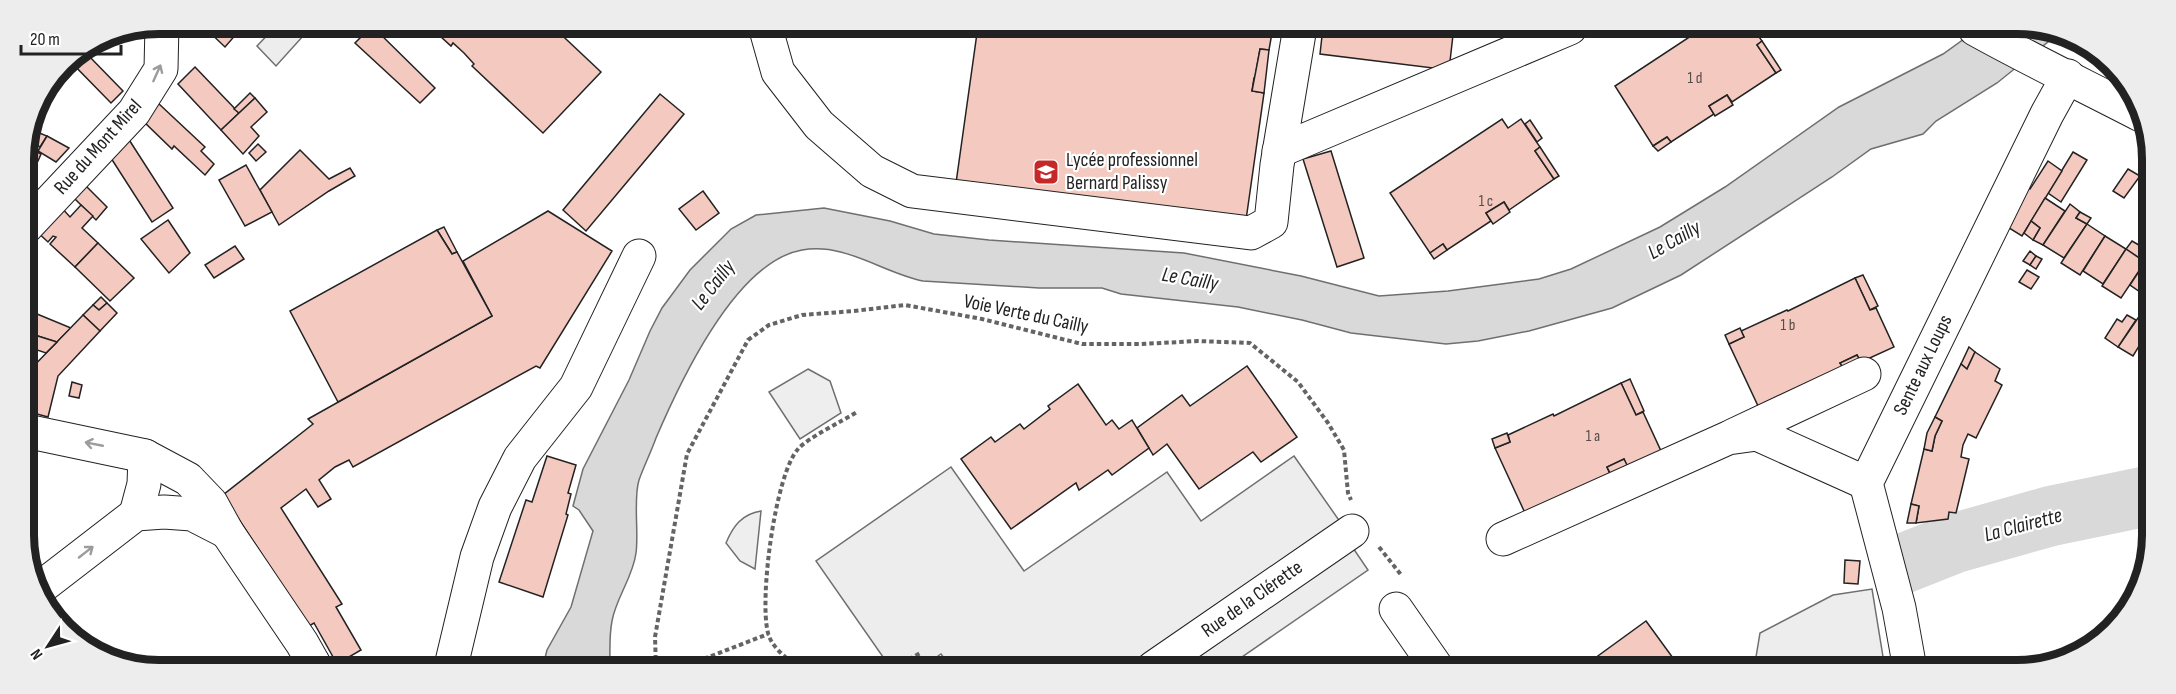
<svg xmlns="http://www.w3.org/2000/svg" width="2176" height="694" font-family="'Sofia Sans Condensed',sans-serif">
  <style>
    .green { fill: #eee; stroke: #6f6f6f; stroke-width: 1.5 }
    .parking { fill: #ededed; stroke: #6f6f6f; stroke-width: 1.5 }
    .water { fill: #d9d9d9; stroke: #6f6f6f; stroke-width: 1.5 }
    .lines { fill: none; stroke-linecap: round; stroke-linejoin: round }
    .river { stroke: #d9d9d9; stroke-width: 60 }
    .building { fill: #f3c9c0; stroke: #222; stroke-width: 1.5 }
    .minor-casing { stroke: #222; stroke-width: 35 }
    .path { stroke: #646464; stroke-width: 4; stroke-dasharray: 4.5 3; stroke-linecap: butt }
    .minor { stroke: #fff; stroke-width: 33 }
    .oneway { stroke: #9c9c9c }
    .labels { text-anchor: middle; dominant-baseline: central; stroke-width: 4.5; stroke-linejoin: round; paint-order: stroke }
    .number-label { font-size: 16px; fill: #564c4a }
    .street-label { font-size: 20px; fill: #222; stroke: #fff }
    .poi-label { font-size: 20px; fill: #222; stroke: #fff; text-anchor: start }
    .water-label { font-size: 21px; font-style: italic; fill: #222; stroke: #fff }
    .rim { fill: none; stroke: #222; stroke-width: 8 }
  </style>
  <rect width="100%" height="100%" fill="#fff"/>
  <g class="green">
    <path d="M808,369l22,12 11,32 -41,26 -31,-47z"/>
    <path d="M761,511l-6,58 -15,-8 -14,-18c7,-17 16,-29 35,-32z"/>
  </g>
  <g class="parking">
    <path d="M278,24l35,1 -37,41 -19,-20z"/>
    <path d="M1294,456l49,70 -203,142 -189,-1 -10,-13 -19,13h-32l-74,-106 135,-94 73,104 143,-99 34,49z"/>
    <path d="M1351,545l17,25 -142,98h-54z"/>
    <path d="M1872,589l13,80h-131l6,-36 73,-38z"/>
  </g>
  <path class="water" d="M1978,29h74l7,4 -62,50 -61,38 -13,13 -52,15 -39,28 -151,98 -69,33 -83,23 -51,10 -32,3 -95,-11 -49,-13 -64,-13 -117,-13 -19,-6h-63l-116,-7c-40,-8 -78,-39 -121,-31 -67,12 -122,132 -146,188 -5,14 -12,28 -17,42 -6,19 0,52 -3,73 -3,24 -20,45 -24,68 -3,15 -2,31 -2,45h-67l4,-16 24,-43 22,-76 -14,-21 -6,-4 10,-37 46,-89 21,-49 12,-23 28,-38 41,-41 25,-14 68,-7 66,13 44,13 55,6 195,13 117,23 78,20 69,-5 91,-12 32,-10 89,-42 65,-40 114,-80 104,-53z"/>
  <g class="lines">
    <path class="river" d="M1902,564l53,-21 96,-27 97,-20"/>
  </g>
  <g class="building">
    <path d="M206,24h25l7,8 -13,15 -21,-20z"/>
    <path d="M428,25h123l50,47 -58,61 -71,-67 2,-2 -10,-11 -11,-10 -2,3z"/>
    <path d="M372,26l63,62 -15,15 -65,-60z"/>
    <path d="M978,26l295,1 -4,23 -9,-1 -5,29h-1l-2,13 12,2 -18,127 -290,-37z"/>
    <path d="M1323,27h71l59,8 -4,35 -129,-16z"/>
    <path d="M1703,28h50l9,13 -5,4 19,28 -44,29 -5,-7 -18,11 5,8 -43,28 -4,-5 -14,9 -38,-60z"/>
    <path d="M1762,41l19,29 -5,3 -19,-28z"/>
    <path d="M90,46l-5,6 38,39 -12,12 -42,-43z"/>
    <path d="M1260,49l9,1 -5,43 -12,-2z"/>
    <path d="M195,67l44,46 -18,17 -43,-46z"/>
    <path d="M250,93l5,5 -16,15 -5,-4z"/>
    <path d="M660,94l24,20 -98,117 -23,-21z"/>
    <path d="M1727,95l6,10 -18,11 -6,-10z"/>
    <path d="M255,98l12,14 -16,15 8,9 -16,18 -22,-24z"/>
    <path d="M158,103l47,44 -4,4 13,13 -9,11 -31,-29 -2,3 -31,-30z"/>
    <path d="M1502,119l6,9 13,-9 19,28 -5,4 19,28 -45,31 -5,-8 -18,11 5,8 -44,29 -4,-6 -13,9 -40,-60z"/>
    <path d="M1530,120l12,18 -5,4 -12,-18z"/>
    <path d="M37,132l10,4 -7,11 -9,-5z"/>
    <path d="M126,135l47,73 -21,14 -43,-67z"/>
    <path d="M47,136l22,12 -13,14 -18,-11z"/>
    <path d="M1667,137l4,5 -13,9 -5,-5z"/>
    <path d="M258,144l8,8 -10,9 -7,-8z"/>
    <path d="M28,147l13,7 -3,7 -14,-8z"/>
    <path d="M1540,147l19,29 -5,3 -19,-28z"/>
    <path d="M300,150l29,29 21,-11 5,8 -26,15 -50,34 -19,-35z"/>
    <path d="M1331,151l33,107 -27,9 -34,-108z"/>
    <path d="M2073,152l14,8 -26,42 -13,-9z"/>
    <path d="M2048,161l14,10 -40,65 -21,-13 21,-40 8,6z"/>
    <path d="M246,165l26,47 -27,14 -26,-46z"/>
    <path d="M2128,169l12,7 -16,22 -11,-7z"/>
    <path d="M83,183l24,24 -11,13 -25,-25z"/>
    <path d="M703,191l16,22 -23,17 -17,-21z"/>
    <path d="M2045,198l20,13 -22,34 -10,-5 7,-12 -9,-7z"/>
    <path d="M1504,202l6,10 -17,12 -7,-11z"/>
    <path d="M2070,204l10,8 -4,6 11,6 -23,34 -21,-13z"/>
    <path d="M81,205l12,11 -11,12 16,15 -23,24 -25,-23 6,-7 -3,-1 -5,6 -13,-12 25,-24 10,11z"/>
    <path d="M548,211l64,40 -72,117 -4,-2 -183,101 -4,-7 -14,7 -16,13 12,19 -13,8 -12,-18 -25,19 61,96 -6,3 25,43 -24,14 -23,-41 -5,3 -86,-131 90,-71 -5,-5 184,-103 -29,-55z"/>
    <path d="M2080,212l11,6 -4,6 -11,-6z"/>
    <path d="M168,220l22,33 -21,20 -28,-34z"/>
    <path d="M2031,221l9,7 -7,12 -9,-7z"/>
    <path d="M2087,224l18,12 -25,39 -19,-12z"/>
    <path d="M444,227l13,25 -5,2 -15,-24z"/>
    <path d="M437,230l15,24 5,-2 35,64 -154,86 -48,-91z"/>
    <path d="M2105,236l21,13 -23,35 -20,-13z"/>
    <path d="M2132,241l17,10v6l-4,5 -19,-13z"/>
    <path d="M98,243l36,35 -24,23 -35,-34z"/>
    <path d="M1443,244l4,6 -13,9 -4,-6z"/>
    <path d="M235,246l9,13 -30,19 -9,-13z"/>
    <path d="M2126,249l19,13 -24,36 -19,-12z"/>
    <path d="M2030,251l6,5 -6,9 -7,-4z"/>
    <path d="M2036,256l6,3 -6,10 -6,-4z"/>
    <path d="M2145,262l4,2v34l-19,-13z"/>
    <path d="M2027,270l12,7 -8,12 -12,-7z"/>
    <path d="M1863,275l15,31 -8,4 -15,-32z"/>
    <path d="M1855,278l15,32 6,-2 18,39 -33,15 -4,-7 -17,8 4,6 -85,39 -30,-64 15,-7 -3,-6 46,-21 1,1z"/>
    <path d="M101,297l6,6 -8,7 -6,-5z"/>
    <path d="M2149,302l-1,26 -4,-2 -5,8 5,4 -11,18 -15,-9z"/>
    <path d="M107,303l10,10 -17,18 -17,-16 10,-10 6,5z"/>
    <path d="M25,309l46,19 -14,14 -32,-10z"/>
    <path d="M83,315l17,16 -42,45 -10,41 -22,-6v-37z"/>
    <path d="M2127,315l9,5 -18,27 -13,-9 12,-19 5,3z"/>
    <path d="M1740,328l4,9 -15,7 -4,-9z"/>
    <path d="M25,332l32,10 -11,11 -21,-7z"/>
    <path d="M1969,347l6,5 -8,17 -6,-5z"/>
    <path d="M1975,352l25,17 -5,12 7,4 -26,53 -8,-4 -5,11 -2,12 8,2 -13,54 -7,-1 -1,7 -32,4 3,-17 -8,-2 13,-55 8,2 3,-15 7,-15 -7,-4 26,-53 6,5z"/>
    <path d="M1857,355l7,14h-20l-4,-6z"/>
    <path d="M1247,366l50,71 -36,25 -8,-10 -54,37 -32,-45 -14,11 -16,-27 45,-33 8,11z"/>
    <path d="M1630,379l14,32 -8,4 -15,-32z"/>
    <path d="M72,382l10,3 -3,13 -10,-2z"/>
    <path d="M1621,383l15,32 7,-3 18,39 -34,16 -3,-8 -17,8 3,7 -85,39 -30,-65 15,-6 -2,-7 45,-21 1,2z"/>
    <path d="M1078,384l28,41 6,-5 7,9 13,-9 17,28 -37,27 -4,-5 -29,20 -3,-7 -65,46 -50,-70 30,-22 4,5 25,-18 4,5 26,-20 -2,-3z"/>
    <path d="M1935,417l7,4 -7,15 -3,15 -8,-2 3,-16z"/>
    <path d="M1507,433l3,9 -15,6 -3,-9z"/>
    <path d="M547,456l29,9 -8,28 3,1 -5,20 2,1 -25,82 -44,-15 27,-82 6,2z"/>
    <path d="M1624,459l7,14 -17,8 -7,-14z"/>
    <path d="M1911,504l8,2 -3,17h-9z"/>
    <path d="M1845,560l15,1 -2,23 -14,-1z"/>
    <path d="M1646,621l35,48h-101z"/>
    <path d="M1375,660l6,8h-24l10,-7 2,3z"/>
    <path d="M2042,663l-17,7h-92v-6z"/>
  </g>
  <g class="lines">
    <g class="minor-casing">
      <g id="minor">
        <path d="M765,26l13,46 41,53 53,46 40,20 339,42 20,-11 6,-57 23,-138"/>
        <path d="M1975,29c54,30 110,57 166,86"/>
        <path d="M1279,151l291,-123"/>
        <path d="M25,228l109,-116 27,-43 1,-45"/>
        <path d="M26,431l119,25 43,23 23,24 16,29 75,111 13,23"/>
        <path d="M1732,436l132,-62"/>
        <path d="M136,514l8,-30 1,-28"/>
        <path d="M1503,539l225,-101 29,-4 109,49"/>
        <path d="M40,588l96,-74 28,-2 28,2 35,18"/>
        <path d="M1396,609l41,59"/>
        <path d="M451,666l26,-109 18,-50 25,-49 56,-71 63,-131"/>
        <path d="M1153,668l199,-137"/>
        <path d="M1910,669l-11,-61 -33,-125 181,-369 21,-38"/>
      </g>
    </g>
    <g class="path">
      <path d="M1379,547l23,29"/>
      <path d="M656,667l-1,-30 32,-183 61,-114 21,-15 33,-10 52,-4 51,-6 77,14 100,25h59l57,-3 52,2 48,39 30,41 16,27 4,43 3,7"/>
      <path d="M683,667l85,-33"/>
      <path d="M799,667c-12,-8 -27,-19 -31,-34 -9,-34 7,-158 30,-184 8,-10 46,-29 59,-37"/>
      <path d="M896,667l26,-15"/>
    </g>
    <use href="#minor" class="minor"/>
  </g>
  <defs><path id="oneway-shaft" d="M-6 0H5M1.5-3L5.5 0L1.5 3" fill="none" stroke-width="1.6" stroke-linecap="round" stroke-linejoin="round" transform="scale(1.5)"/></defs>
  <g class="oneway">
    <use href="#oneway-shaft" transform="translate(157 73) rotate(-66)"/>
    <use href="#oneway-shaft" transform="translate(94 444) rotate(-169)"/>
    <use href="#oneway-shaft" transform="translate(86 552) rotate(-38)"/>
  </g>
  <defs>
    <g id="school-square" transform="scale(1.35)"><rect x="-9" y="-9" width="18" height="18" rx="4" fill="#c62828" stroke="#fff"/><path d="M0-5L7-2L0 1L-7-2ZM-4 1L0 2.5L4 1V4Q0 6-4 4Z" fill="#fff"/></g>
  </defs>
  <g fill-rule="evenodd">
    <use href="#school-square" x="1046" y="172"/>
  </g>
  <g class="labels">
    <g class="number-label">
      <text x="1695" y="78">1 d</text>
      <text x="1486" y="201">1 c</text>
      <text x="1788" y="325">1 b</text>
      <text x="1593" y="436">1 a</text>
    </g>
    <g class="street-label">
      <text transform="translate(98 147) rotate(-48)">Rue du Mont Mirel</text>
      <text transform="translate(1026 314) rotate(12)">Voie Verte du Cailly</text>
      <text transform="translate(1923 365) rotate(-64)">Sente aux Loups</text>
      <text transform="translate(1252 599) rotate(-35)">Rue de la Clérette</text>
    </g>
    <g class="poi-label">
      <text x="1066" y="160">Lycée professionnel<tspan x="1066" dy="23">Bernard Palissy</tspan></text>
    </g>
    <g class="water-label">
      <text transform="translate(1674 240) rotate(-30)">Le Cailly</text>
      <text transform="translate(1190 279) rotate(10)">Le Cailly</text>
      <text transform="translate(713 285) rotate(-52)">Le Cailly</text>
      <text transform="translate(2023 525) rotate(-15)">La Clairette</text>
    </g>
  </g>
  <path d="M0 0H2176V694H0ZM159 34H2017A125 125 0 0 1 2142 159V535A125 125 0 0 1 2017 660H159A125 125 0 0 1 34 535V159A125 125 0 0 1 159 34Z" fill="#ededed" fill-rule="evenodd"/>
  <path class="rim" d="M159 34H2017A125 125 0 0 1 2142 159V535A125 125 0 0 1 2017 660H159A125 125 0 0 1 34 535V159A125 125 0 0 1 159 34Z"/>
  <g transform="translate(48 646) rotate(234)" stroke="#ffffff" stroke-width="4.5" paint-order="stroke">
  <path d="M0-4.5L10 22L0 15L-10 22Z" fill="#222222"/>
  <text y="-9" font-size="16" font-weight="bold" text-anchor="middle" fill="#222222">N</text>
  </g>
  <path d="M21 45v9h100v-9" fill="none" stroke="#222222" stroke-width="3"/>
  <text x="30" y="45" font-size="18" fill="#222222" stroke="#ffffff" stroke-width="4.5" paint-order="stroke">20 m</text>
</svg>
